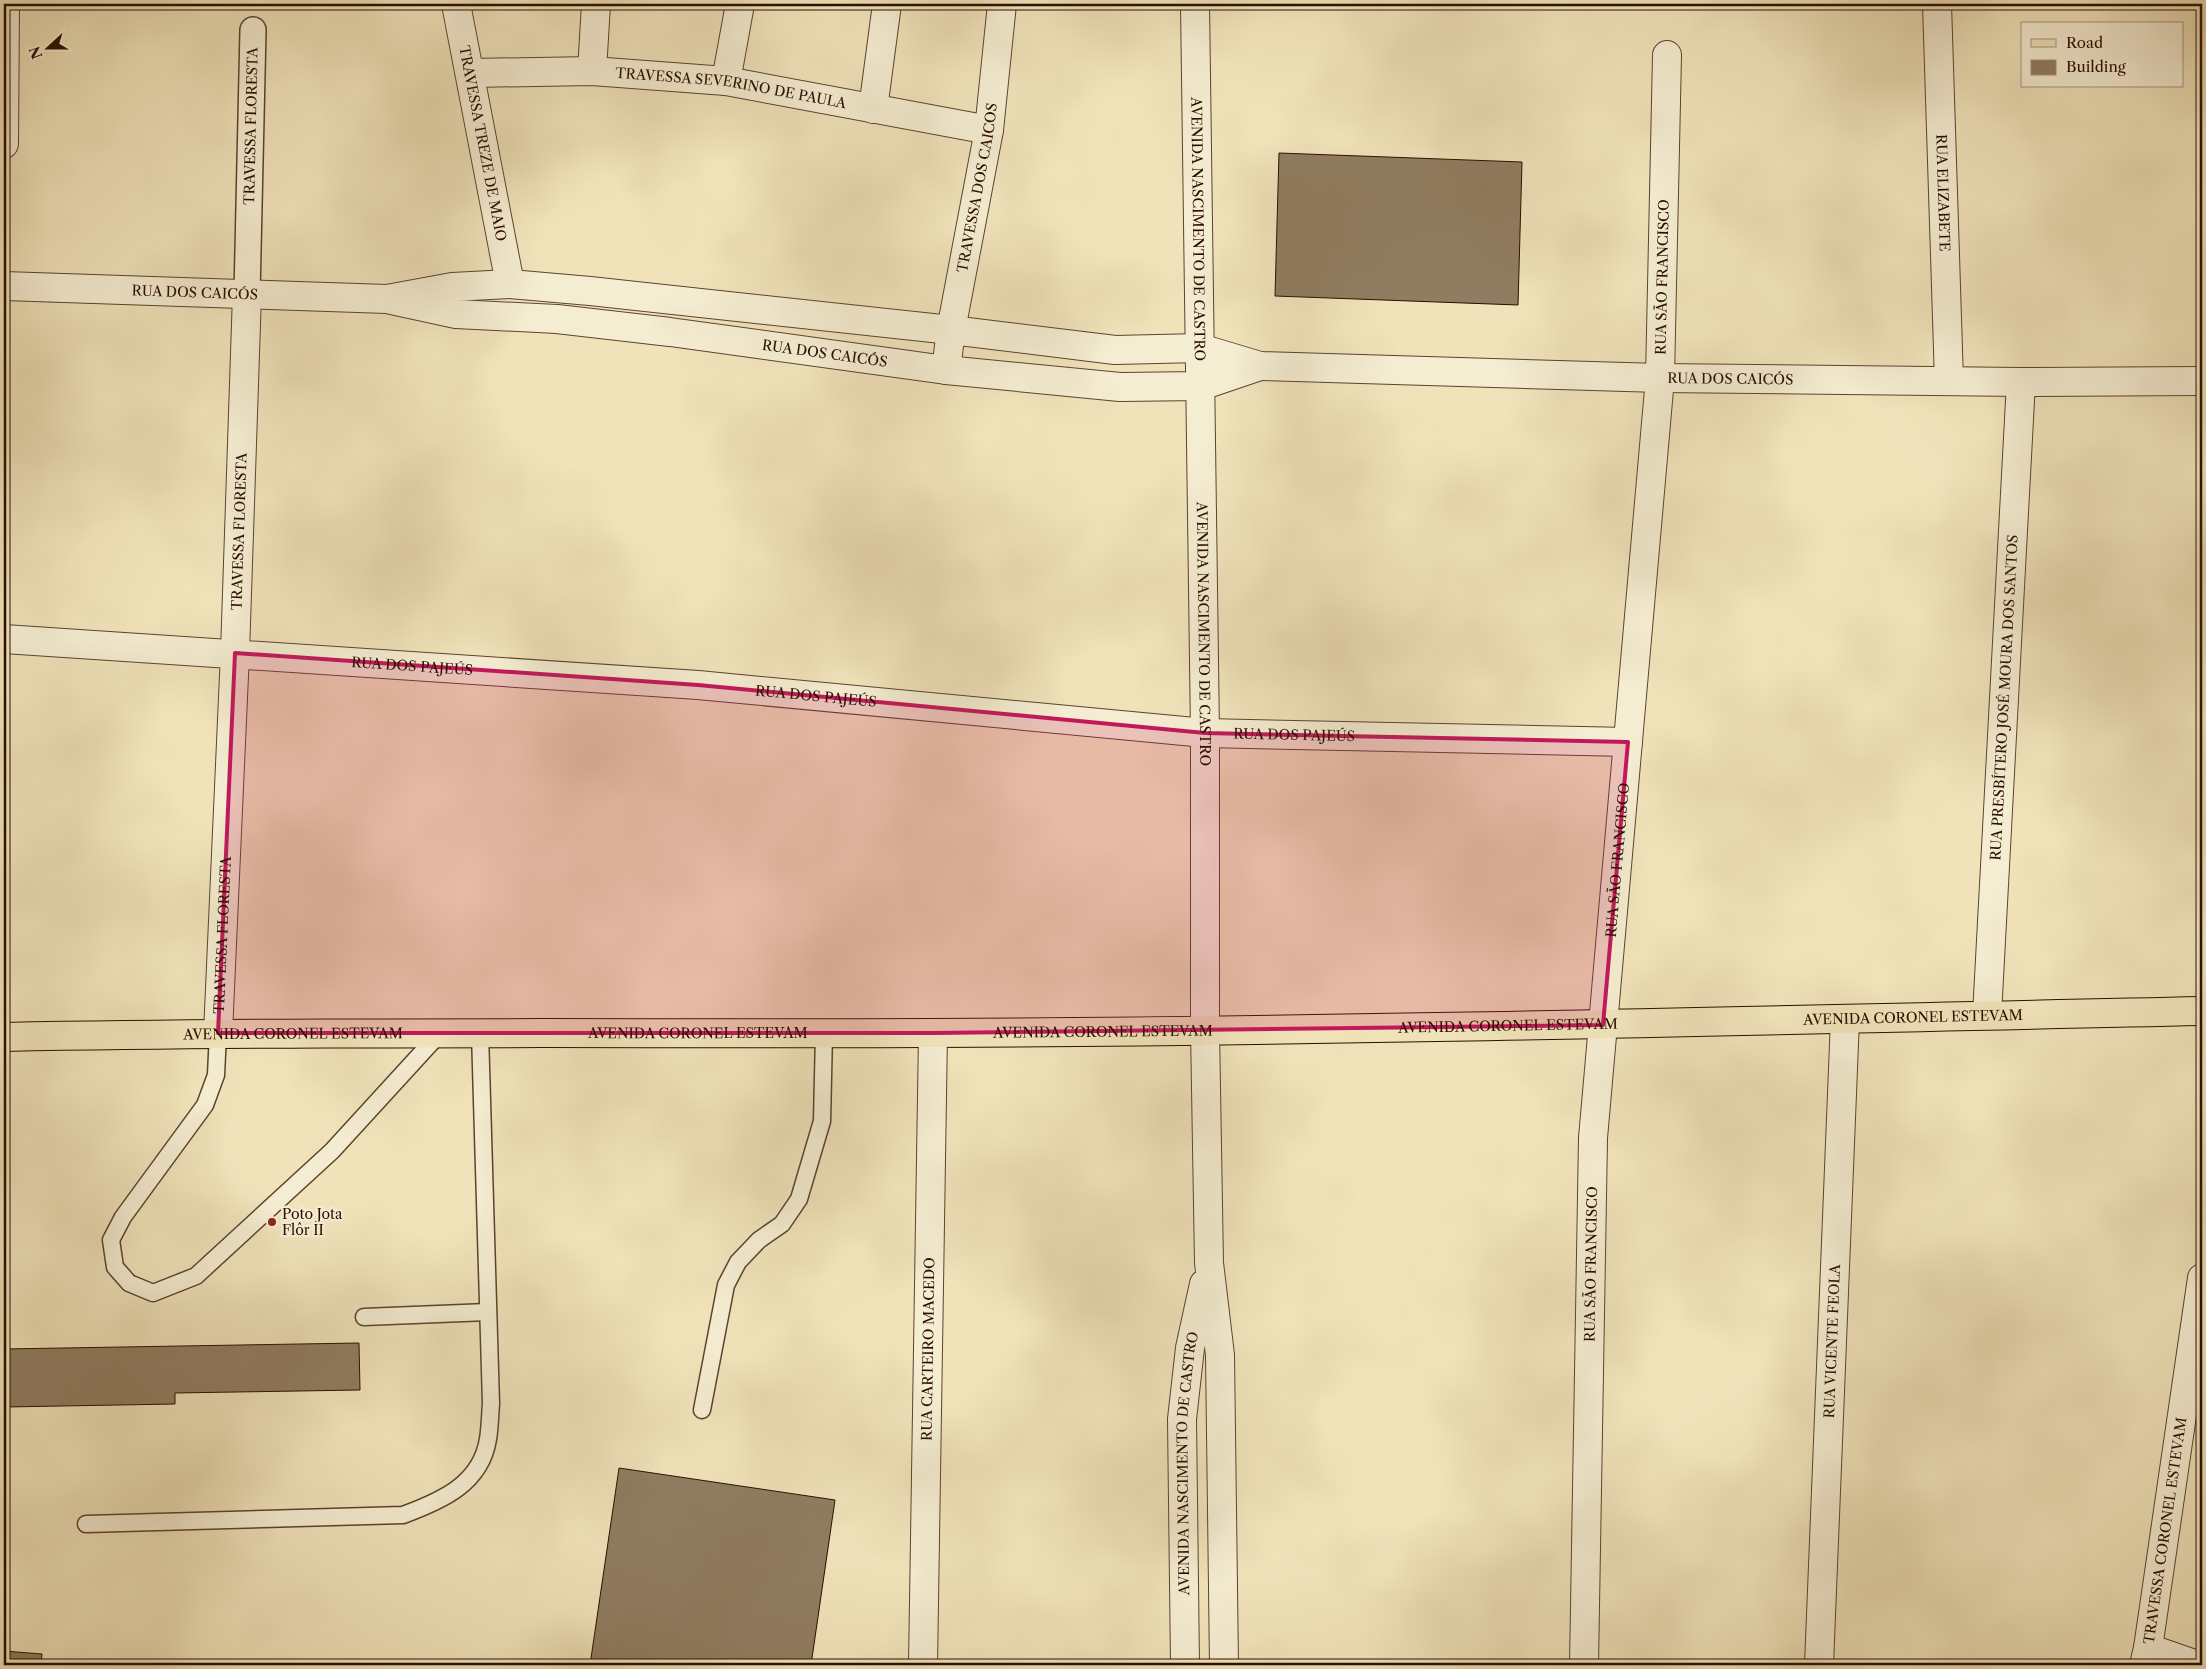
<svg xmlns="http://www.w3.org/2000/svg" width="2206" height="1669" font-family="'Libre Caslon Text',serif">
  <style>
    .building { fill: #907d61; stroke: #290e00 }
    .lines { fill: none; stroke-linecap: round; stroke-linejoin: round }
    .service-casing { stroke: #5b432e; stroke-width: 19 }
    .pedestrian-casing { stroke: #5b432e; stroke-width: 28 }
    .minor-casing { stroke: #5b432e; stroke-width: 30 }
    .tertiary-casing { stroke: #5b432e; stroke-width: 30 }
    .primary-casing { stroke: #290e00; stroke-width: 30 }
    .service { stroke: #f5edd2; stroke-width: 16 }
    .pedestrian { stroke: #f5edd2; stroke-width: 25 }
    .minor { stroke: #f5edd2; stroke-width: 28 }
    .tertiary { stroke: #f5edd2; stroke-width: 28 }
    .primary { stroke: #f0e3ba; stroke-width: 28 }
    .marked { fill: #c2185b; fill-opacity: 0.2; stroke: #c2185b; stroke-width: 4; stroke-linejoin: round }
    .poi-dot { fill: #8f2418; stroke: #f5edd2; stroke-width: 2 }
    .labels { text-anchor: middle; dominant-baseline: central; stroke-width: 4.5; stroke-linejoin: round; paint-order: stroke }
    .street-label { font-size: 14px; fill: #290e00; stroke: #f5edd2 }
    .poi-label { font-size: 14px; fill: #290e00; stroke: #f5edd2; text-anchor: start }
  </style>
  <rect width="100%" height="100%" fill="#f0e3ba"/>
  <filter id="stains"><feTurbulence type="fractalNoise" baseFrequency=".004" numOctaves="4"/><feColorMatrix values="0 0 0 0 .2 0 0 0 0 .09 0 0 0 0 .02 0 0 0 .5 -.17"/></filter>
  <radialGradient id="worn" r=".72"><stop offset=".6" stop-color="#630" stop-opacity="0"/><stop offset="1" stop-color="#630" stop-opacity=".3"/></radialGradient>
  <g class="building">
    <path d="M1279,153l243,9 -4,143 -243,-9z"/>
    <path d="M359,1343l1,47 -185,3v11l-170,3 -1,-58z"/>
    <path d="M619,1468l216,32 -24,165h-221z"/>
    <path d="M4,1651l38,3 -1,11h-37z"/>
    <path d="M158,1661l51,4h-51z"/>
  </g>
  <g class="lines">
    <g class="service-casing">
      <g id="service">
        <path d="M218,1033l-2,42 -11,30 -82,112 -12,23 4,27 14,16 24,10 43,-17 136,-125 108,-118"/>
        <path d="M364,1317l124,-5"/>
        <path d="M702,1410l24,-125 12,-23 21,-22 23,-16 17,-25 23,-78 2,-88"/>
        <path d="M86,1524l317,-9c38,-14 78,-31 85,-76 2,-12 2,-24 3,-35l-11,-371"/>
      </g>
    </g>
    <g class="pedestrian-casing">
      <g id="pedestrian">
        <path id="s1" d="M247,294l6,-264"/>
      </g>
    </g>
    <g class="minor-casing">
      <g id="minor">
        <path id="s2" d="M456,4l54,280"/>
        <path id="s3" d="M1937,4l12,377"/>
        <path d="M592,71l4,-67"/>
        <path id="s4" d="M471,73l121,-2 134,10 263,49"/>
        <path d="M726,81l14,-77"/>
        <path d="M873,109l14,-105"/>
        <path d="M4,144l1,-140"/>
        <path id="s5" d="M946,370l5,-40 38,-200 13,-126"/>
        <path id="s6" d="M4,639l694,46 507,48 423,9"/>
        <path id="s7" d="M1987,1015l34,-633"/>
        <path id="s8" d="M218,1033l17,-380 12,-359"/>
        <path d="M2148,1648l49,17"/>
        <path id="s9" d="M923,1665l10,-632"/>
        <path id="s10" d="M1584,1665l9,-527 67,-760 7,-323"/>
        <path id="s11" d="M1819,1665l26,-646"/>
        <path id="s12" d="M2144,1665l4,-17 54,-370"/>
      </g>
    </g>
    <g class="tertiary-casing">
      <g id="tertiary">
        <path id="s13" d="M1195,4l10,729v297l4,233 11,92 4,310"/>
        <path id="s14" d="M4,286l383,13 69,15 101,5 113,13 276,38 174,17 81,-1 59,-20"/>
        <path id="s15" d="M387,299l65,-12 58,-3 80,7 361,39 164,20 85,-2 60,18 400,12 361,4 181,-1"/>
        <path id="s16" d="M1185,1665l-3,-246 8,-71 14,-64"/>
      </g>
    </g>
    <g class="primary-casing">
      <g id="primary">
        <path id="s17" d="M4,1037c309,-6 618,-3 928,-4 423,-2 847,-13 1270,-22"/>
      </g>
    </g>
    <use href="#service" class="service"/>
    <use href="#pedestrian" class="pedestrian"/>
    <use href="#minor" class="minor"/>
    <use href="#tertiary" class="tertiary"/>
    <use href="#primary" class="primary"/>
  </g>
  <path class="marked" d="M235,653l463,32 507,48 423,9 -25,283 -670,8h-715z"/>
  <circle class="poi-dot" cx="272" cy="1222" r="5"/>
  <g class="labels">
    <g class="street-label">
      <text stroke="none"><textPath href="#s4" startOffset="261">TRAVESSA SEVERINO DE PAULA</textPath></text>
      <text stroke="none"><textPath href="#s1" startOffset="168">TRAVESSA FLORESTA</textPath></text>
      <text stroke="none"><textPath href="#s2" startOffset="142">TRAVESSA TREZE DE MAIO</textPath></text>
      <text stroke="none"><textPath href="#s5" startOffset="185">TRAVESSA DOS CAICOS</textPath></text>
      <text stroke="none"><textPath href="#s3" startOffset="189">RUA ELIZABETE</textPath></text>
      <text stroke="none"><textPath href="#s13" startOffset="225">AVENIDA NASCIMENTO DE CASTRO</textPath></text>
      <text stroke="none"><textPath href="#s10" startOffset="1391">RUA SÃO FRANCISCO</textPath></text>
      <text stroke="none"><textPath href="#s14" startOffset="191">RUA DOS CAICÓS</textPath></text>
      <text stroke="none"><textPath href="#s14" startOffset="825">RUA DOS CAICÓS</textPath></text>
      <text stroke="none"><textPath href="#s15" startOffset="1351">RUA DOS CAICÓS</textPath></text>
      <text stroke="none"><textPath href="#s8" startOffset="502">TRAVESSA FLORESTA</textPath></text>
      <text stroke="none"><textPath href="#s13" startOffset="630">AVENIDA NASCIMENTO DE CASTRO</textPath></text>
      <text stroke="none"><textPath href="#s6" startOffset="409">RUA DOS PAJEÚS</textPath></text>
      <text stroke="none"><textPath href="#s6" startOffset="814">RUA DOS PAJEÚS</textPath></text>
      <text stroke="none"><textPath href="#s7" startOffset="318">RUA PRESBÍTERO JOSÉ MOURA DOS SANTOS</textPath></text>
      <text stroke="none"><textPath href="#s6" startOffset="1294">RUA DOS PAJEÚS</textPath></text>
      <text stroke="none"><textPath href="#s10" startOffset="806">RUA SÃO FRANCISCO</textPath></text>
      <text stroke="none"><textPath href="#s8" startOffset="98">TRAVESSA FLORESTA</textPath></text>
      <text stroke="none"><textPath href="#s17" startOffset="1909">AVENIDA CORONEL ESTEVAM</textPath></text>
      <text stroke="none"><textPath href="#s17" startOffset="1504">AVENIDA CORONEL ESTEVAM</textPath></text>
      <text stroke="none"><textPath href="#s17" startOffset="1099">AVENIDA CORONEL ESTEVAM</textPath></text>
      <text stroke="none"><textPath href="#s17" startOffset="289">AVENIDA CORONEL ESTEVAM</textPath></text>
      <text stroke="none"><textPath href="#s17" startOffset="694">AVENIDA CORONEL ESTEVAM</textPath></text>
      <text stroke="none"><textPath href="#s10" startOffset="401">RUA SÃO FRANCISCO</textPath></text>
      <text stroke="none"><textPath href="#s11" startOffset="324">RUA VICENTE FEOLA</textPath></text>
      <text stroke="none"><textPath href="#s9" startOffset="316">RUA CARTEIRO MACEDO</textPath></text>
      <text stroke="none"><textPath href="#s16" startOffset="202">AVENIDA NASCIMENTO DE CASTRO</textPath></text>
      <text stroke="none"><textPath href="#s12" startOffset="136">TRAVESSA CORONEL ESTEVAM</textPath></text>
    </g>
    <g class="poi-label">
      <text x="282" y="1214">Poto Jota<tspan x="282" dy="16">Flôr II</tspan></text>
    </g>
  </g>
  <rect width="2206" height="1669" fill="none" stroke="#f0e3ba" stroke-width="20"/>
  <rect x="5" y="5" width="2196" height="1659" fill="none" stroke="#290e00" stroke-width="2.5"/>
  <rect x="10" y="10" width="2186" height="1649" fill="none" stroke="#290e00"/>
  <rect x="2021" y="22" width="162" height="65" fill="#f5edd2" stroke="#a3947e"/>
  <rect x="2031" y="39" width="25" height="8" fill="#f0e3ba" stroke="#a3947e"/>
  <text x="2066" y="48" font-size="15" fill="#290e00">Road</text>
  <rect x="2031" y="60" width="25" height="15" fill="#907d61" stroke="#a3947e"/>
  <text x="2066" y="72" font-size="15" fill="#290e00">Building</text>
  <g transform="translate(48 48) rotate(249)" stroke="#f5edd2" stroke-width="4" paint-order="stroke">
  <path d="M0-4L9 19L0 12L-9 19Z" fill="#290e00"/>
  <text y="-8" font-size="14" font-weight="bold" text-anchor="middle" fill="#290e00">N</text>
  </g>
  <rect width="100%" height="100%" filter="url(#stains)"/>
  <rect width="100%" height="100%" fill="url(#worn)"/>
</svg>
